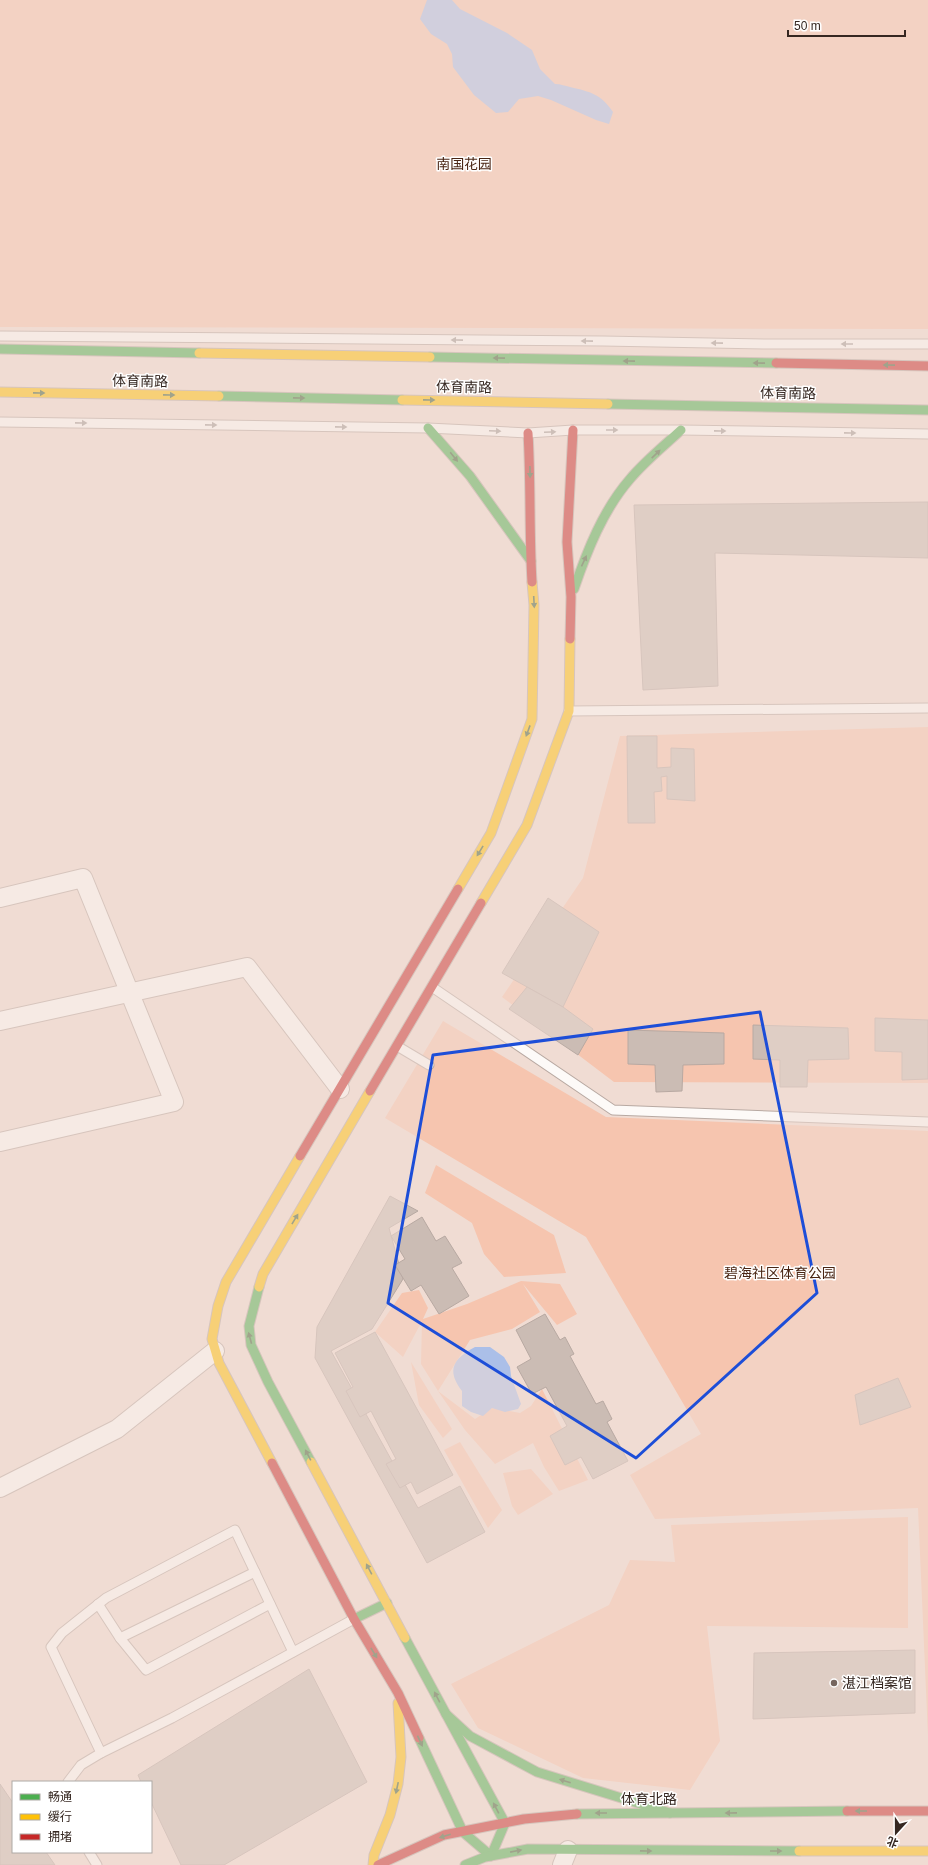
<svg xmlns="http://www.w3.org/2000/svg" width="928" height="1865" font-family="Arial,'Noto Sans SC',sans-serif">
  <style>
    .green { fill: #f6c5af }
    .water { fill: #abbfe8 }
    .building { fill: #cbbcb4; stroke: #b8a9a2 }
    .lines { fill: none; stroke-linecap: round; stroke-linejoin: round }
    .lane-casing { stroke: #b8a9a2; stroke-width: 11 }
    .street-casing { stroke: #b8a9a2; stroke-width: 20 }
    .fast-casing { stroke: #b8a9a2; stroke-width: 11 }
    .slow-casing { stroke: #b8a9a2; stroke-width: 11 }
    .jam-casing { stroke: #b8a9a2; stroke-width: 11 }
    .lane { stroke: #fdfaf8; stroke-width: 9 }
    .street { stroke: #fdfaf8; stroke-width: 18 }
    .fast { stroke: #4caf50; stroke-width: 9 }
    .slow { stroke: #ffc107; stroke-width: 9 }
    .jam { stroke: #c62828; stroke-width: 9 }
    .oneway { fill: #a39b97 }
    .oneway2 { fill: #3e5d34 }
    .marked { fill: none; stroke: #1d4ed8; stroke-width: 3; stroke-linejoin: round }
    .poi-dot { fill: #76665f; stroke: #fff; stroke-width: 1.5 }
    .labels { text-anchor: middle; dominant-baseline: central; stroke-width: 3; stroke-linejoin: round; paint-order: stroke }
    .park-label { font-size: 14px; fill: #492513; stroke: #fff }
    .street-label { font-size: 14px; fill: #352721; stroke: #fff }
    .poi-label { font-size: 14px; fill: #352721; stroke: #fff; text-anchor: start }
  </style>
  <rect width="100%" height="100%" fill="#f0dcd3"/>
  <g class="green">
    <path d="M0,0h928v329l-928,-2z"/>
    <path d="M928,727v356l-314,-1 -112,-85 81,-119 37,-142z"/>
    <path d="M443,1021l163,96 322,14v605l-10,-228 -263,11 -25,-44 71,-41 -115,-197 -201,-119z"/>
    <path d="M436,1165l118,70 12,38 -62,4 -20,-23 -12,-31 -47,-30z"/>
    <path d="M521,1281l39,3 17,30 -20,11 -34,-41 17,28 -28,17 -42,11 -32,51 37,28 17,-11 28,5 11,-7 11,-17 46,91 -29,11 -15,-24 -11,-24 -38,21 -30,-34 -27,-39 -17,-27 1,-43 -19,36 -28,-25 27,-39 17,-3 9,18 -5,11 44,-15z"/>
    <path d="M411,1362l41,67 -9,9 -24,-33z"/>
    <path d="M460,1442l42,68 -14,18 -44,-78z"/>
    <path d="M531,1469l22,25 -35,21 -6,-9 -9,-33z"/>
    <path d="M908,1517v111l-201,-2 13,115 -30,49 -107,-12 -105,-50 -27,-44 158,-79 21,-45 45,2 -4,-37z"/>
  </g>
  <g class="water">
    <path d="M427,0h25l8,9 47,24 25,17 8,19 15,15c6,0 10,2 15,3 21,5 31,7 43,25l-4,12 -13,-4 -45,-20 -13,-4 -19,3 -11,13 -12,1 -22,-18 -21,-28 -1,-13 -5,-10 -16,-10 -11,-15z"/>
    <path d="M475,1347h15l14,10 6,10 1,9 10,28 -3,5 -13,3 -13,-4 -9,8 -12,-4 -9,-6v-15c-16,-21 -9,-32 13,-44z"/>
  </g>
  <g class="building">
    <path d="M928,502v56l-213,-5 3,133 -75,4 -9,-185z"/>
    <path d="M627,736h30v32l14,-1v-19l23,1 1,52 -28,-2v-23l-6,1 1,14 -8,1 1,31h-27z"/>
    <path d="M548,898l51,34 -36,75 -61,-34z"/>
    <path d="M527,987l36,20 30,22 -15,26 -69,-46z"/>
    <path d="M875,1018l53,2v59l-26,1v-28l-27,-1z"/>
    <path d="M753,1025l95,3 1,31 -41,1 -1,27h-27v-27l-27,-1z"/>
    <path d="M628,1030l96,3v31l-41,1 -1,26 -26,1 -1,-27 -27,-1z"/>
    <path d="M390,1196l28,15 -29,17 14,51 -31,50 -41,22 87,157 42,-22 25,46 -58,31 -112,-205 2,-31z"/>
    <path d="M422,1217l14,24 9,-5 17,27 -10,5 17,28 -30,18 -18,-29 -10,6 -16,-26 10,-6 -14,-23z"/>
    <path d="M545,1314l15,26 5,-3 9,17 -4,2 26,48 7,-3 9,18 -5,3 21,39 -35,18 -12,-22 -16,8 -15,-29 17,-10 -21,-39 -14,7 -15,-27 14,-8 -15,-29z"/>
    <path d="M375,1332l78,143 -36,19 -6,-12 -11,6 -14,-24 10,-5 -25,-48 -11,6 -14,-26 7,-4 -18,-34z"/>
    <path d="M898,1378l13,29 -51,18 -5,-30z"/>
    <path d="M915,1650v63l-162,6 1,-66z"/>
    <path d="M309,1669l58,113 -143,83h-43l-30,-63v-20h-10l-3,-7z"/>
    <path d="M0,1784l13,19v49h33l9,13h-55z"/>
  </g>
  <g class="lines">
    <g class="lane-casing">
      <g id="lane">
        <path d="M0,336l603,5 163,3h162"/>
        <path d="M0,422l428,6 100,5 45,-3h108l247,4"/>
        <path d="M569,711l359,-3"/>
        <path d="M432,987l181,123 315,12"/>
        <path d="M397,1046l32,19"/>
        <path d="M98,1604l22,34 135,-66"/>
        <path d="M120,1638l26,32 124,-66"/>
        <path d="M101,1753l-50,-106 11,-14 44,-35 129,-68 58,122"/>
        <path d="M68,1782l13,-17 20,-12 71,-35 182,-99"/>
        <path d="M89,1852l8,13"/>
      </g>
    </g>
    <g class="street-casing">
      <g id="street">
        <path d="M0,898l83,-20 91,224 -174,40"/>
        <path d="M0,1021l247,-54 93,122"/>
        <path d="M0,1488l117,-59 98,-78"/>
        <path d="M562,1865l6,-15"/>
      </g>
    </g>
    <g class="fast-casing">
      <g id="fast">
        <path d="M0,349l199,4"/>
        <path d="M430,357l346,6"/>
        <path d="M219,396l183,4"/>
        <path d="M608,404l320,6"/>
        <path d="M428,428l42,48 61,85"/>
        <path d="M574,589c13,-38 29,-79 56,-110 15,-18 34,-33 51,-49"/>
        <path d="M259,1287l-10,39 2,19 17,37 43,80"/>
        <path d="M354,1619l33,-16"/>
        <path d="M405,1638l41,76 24,22 67,36 133,41"/>
        <path d="M419,1738l44,94 28,24 14,-33 -59,-109"/>
        <path d="M577,1814l270,-3"/>
        <path d="M465,1865l20,-8 43,-8 271,2"/>
      </g>
    </g>
    <g class="slow-casing">
      <g id="slow">
        <path d="M199,353l231,4"/>
        <path d="M0,392l219,4"/>
        <path d="M402,400l206,4"/>
        <path d="M458,889l33,-56 41,-114 2,-114 -2,-23"/>
        <path d="M481,903l46,-78 42,-114 1,-72"/>
        <path d="M259,1287l4,-13 107,-183"/>
        <path d="M311,1462l94,176"/>
        <path d="M272,1463l-53,-100 -7,-24 6,-33 8,-24 74,-126"/>
        <path d="M799,1851h129"/>
        <path d="M373,1865l1,-10 16,-40 8,-31 3,-27 -3,-54"/>
      </g>
    </g>
    <g class="jam-casing">
      <g id="jam">
        <path d="M776,363l152,3"/>
        <path d="M528,433c3,50 1,99 4,149"/>
        <path d="M570,639l1,-42 -4,-55 6,-112"/>
        <path d="M370,1091l111,-188"/>
        <path d="M300,1156l158,-267"/>
        <path d="M272,1463l82,156 44,74 21,45"/>
        <path d="M847,1811h81"/>
        <path d="M378,1865l66,-30 80,-16 53,-5"/>
      </g>
    </g>
    <use href="#lane" class="lane"/>
    <use href="#street" class="street"/>
    <use href="#fast" class="fast"/>
    <use href="#slow" class="slow"/>
    <use href="#jam" class="jam"/>
  </g>
  <defs><path id="oneway-solid" d="M-6-.8H1V-3.2L6.5 0L1 3.2V.8H-6Z"/></defs>
  <g class="oneway">
    <use href="#oneway-solid" transform="translate(457 340) rotate(-179)"/>
    <use href="#oneway-solid" transform="translate(587 341) rotate(-179)"/>
    <use href="#oneway-solid" transform="translate(717 343) rotate(-179)"/>
    <use href="#oneway-solid" transform="translate(847 344) rotate(-180)"/>
    <use href="#oneway-solid" transform="translate(81 423) rotate(1)"/>
    <use href="#oneway-solid" transform="translate(211 425) rotate(1)"/>
    <use href="#oneway-solid" transform="translate(341 427) rotate(1)"/>
    <use href="#oneway-solid" transform="translate(612 430)"/>
    <use href="#oneway-solid" transform="translate(495 431) rotate(3)"/>
    <use href="#oneway-solid" transform="translate(720 431) rotate(1)"/>
    <use href="#oneway-solid" transform="translate(550 432) rotate(-3)"/>
    <use href="#oneway-solid" transform="translate(850 433) rotate(1)"/>
  </g>
  <g class="oneway2">
    <use href="#oneway-solid" transform="translate(499 358) rotate(-179)"/>
    <use href="#oneway-solid" transform="translate(629 361) rotate(-179)"/>
    <use href="#oneway-solid" transform="translate(759 363) rotate(-179)"/>
    <use href="#oneway-solid" transform="translate(889 365) rotate(-179)"/>
    <use href="#oneway-solid" transform="translate(39 393) rotate(1)"/>
    <use href="#oneway-solid" transform="translate(169 395) rotate(1)"/>
    <use href="#oneway-solid" transform="translate(299 398) rotate(1)"/>
    <use href="#oneway-solid" transform="translate(429 400) rotate(1)"/>
    <use href="#oneway-solid" transform="translate(656 454) rotate(-44)"/>
    <use href="#oneway-solid" transform="translate(454 457) rotate(51)"/>
    <use href="#oneway-solid" transform="translate(530 472) rotate(89)"/>
    <use href="#oneway-solid" transform="translate(584 561) rotate(-65)"/>
    <use href="#oneway-solid" transform="translate(534 602) rotate(87)"/>
    <use href="#oneway-solid" transform="translate(528 731) rotate(110)"/>
    <use href="#oneway-solid" transform="translate(480 851) rotate(121)"/>
    <use href="#oneway-solid" transform="translate(295 1219) rotate(-59)"/>
    <use href="#oneway-solid" transform="translate(250 1338) rotate(-105)"/>
    <use href="#oneway-solid" transform="translate(308 1455) rotate(-118)"/>
    <use href="#oneway-solid" transform="translate(369 1569) rotate(-118)"/>
    <use href="#oneway-solid" transform="translate(374 1653) rotate(59)"/>
    <use href="#oneway-solid" transform="translate(437 1697) rotate(-118)"/>
    <use href="#oneway-solid" transform="translate(420 1741) rotate(65)"/>
    <use href="#oneway-solid" transform="translate(565 1781) rotate(-162)"/>
    <use href="#oneway-solid" transform="translate(397 1788) rotate(102)"/>
    <use href="#oneway-solid" transform="translate(496 1808) rotate(-118)"/>
    <use href="#oneway-solid" transform="translate(861 1811) rotate(180)"/>
    <use href="#oneway-solid" transform="translate(601 1813) rotate(180)"/>
    <use href="#oneway-solid" transform="translate(731 1813) rotate(179)"/>
    <use href="#oneway-solid" transform="translate(445 1836) rotate(163)"/>
    <use href="#oneway-solid" transform="translate(516 1851) rotate(-11)"/>
    <use href="#oneway-solid" transform="translate(646 1851) rotate(1)"/>
    <use href="#oneway-solid" transform="translate(776 1851)"/>
  </g>
  <path d="M0 0H928V1865H0ZM760,1012l57,281 -181,165 -248,-155 45,-248z" fill="#f0dcd3" fill-opacity=".55" fill-rule="evenodd"/>
  <path class="marked" d="M760,1012l57,281 -181,165 -248,-155 45,-248z"/>
  <circle class="poi-dot" cx="834" cy="1683" r="4"/>
  <g class="labels">
    <g class="park-label">
      <text x="464" y="164">南国花园</text>
      <text x="780" y="1273">碧海社区体育公园</text>
    </g>
    <g class="street-label">
      <text transform="translate(140 381) rotate(1)">体育南路</text>
      <text transform="translate(464 387) rotate(1)">体育南路</text>
      <text transform="translate(788 393) rotate(1)">体育南路</text>
      <text x="649" y="1799">体育北路</text>
    </g>
    <g class="poi-label">
      <text x="842" y="1683">湛江档案馆</text>
    </g>
  </g>
  <rect x="12" y="1781" width="140" height="72" fill="#ffffff" stroke="#aea9a6"/>
  <rect x="20" y="1794" width="20" height="6" fill="#4caf50" stroke="#aea9a6"/>
  <text x="48" y="1801" font-size="12" fill="#352721">畅通</text>
  <rect x="20" y="1814" width="20" height="6" fill="#ffc107" stroke="#aea9a6"/>
  <text x="48" y="1821" font-size="12" fill="#352721">缓行</text>
  <rect x="20" y="1834" width="20" height="6" fill="#c62828" stroke="#aea9a6"/>
  <text x="48" y="1841" font-size="12" fill="#352721">拥堵</text>
  <g transform="translate(896 1833) rotate(201)" stroke="#ffffff" stroke-width="3" paint-order="stroke">
  <path d="M0-3L7 15L0 10L-7 15Z" fill="#352721"/>
  <text y="-6" font-size="11" font-weight="bold" text-anchor="middle" fill="#352721">北</text>
  </g>
  <path d="M788 30v6h117v-6" fill="none" stroke="#352721" stroke-width="2"/>
  <text x="794" y="30" font-size="12" fill="#352721" stroke="#ffffff" stroke-width="3" paint-order="stroke">50 m</text>
</svg>
